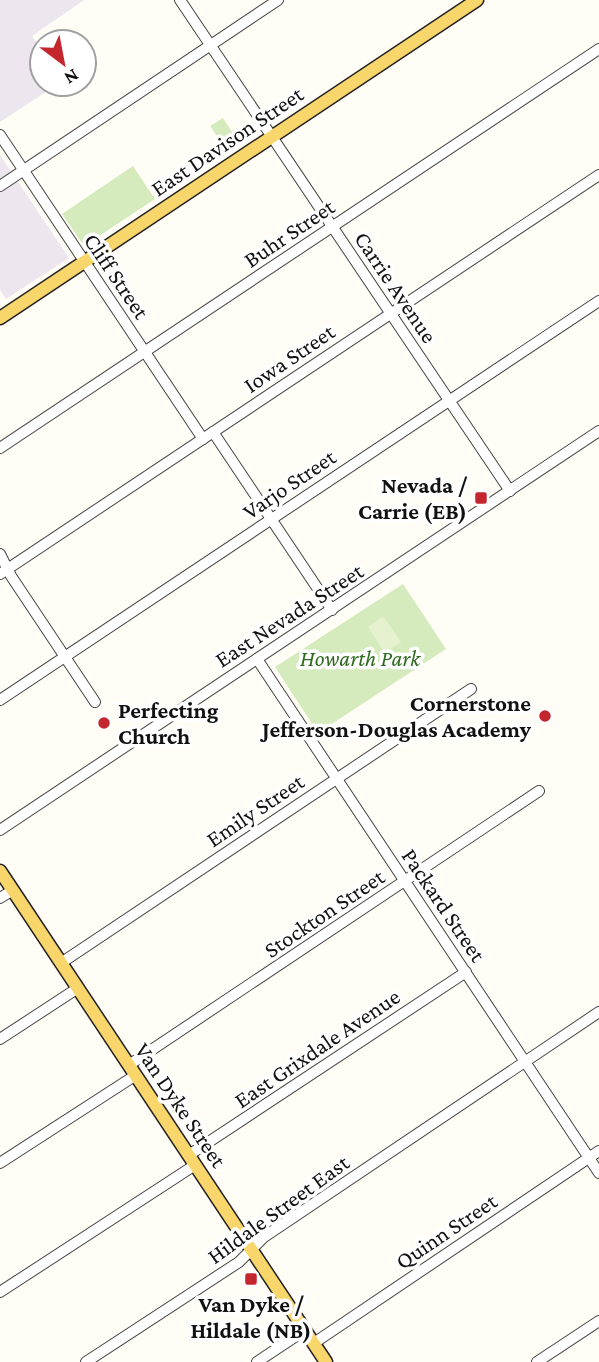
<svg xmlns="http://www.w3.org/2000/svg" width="599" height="1362" font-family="'Crimson Pro',serif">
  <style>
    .industrial { fill: #eee6ef }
    .green { fill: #d5ebbd }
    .pitch { fill: #e6f2cf }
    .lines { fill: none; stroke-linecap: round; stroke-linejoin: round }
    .minor-casing { stroke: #444; stroke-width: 12 }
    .major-casing { stroke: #222; stroke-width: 15 }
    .minor { stroke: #fff; stroke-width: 10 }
    .major { stroke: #f9d66b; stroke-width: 12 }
    .poi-dot { fill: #c4262e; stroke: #fff; stroke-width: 2.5 }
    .labels { text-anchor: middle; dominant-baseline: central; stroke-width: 7; stroke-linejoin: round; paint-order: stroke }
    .street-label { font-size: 23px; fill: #111; stroke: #fff }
    .poi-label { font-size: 23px; font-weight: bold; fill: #111; stroke: #fff; text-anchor: end }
    .park-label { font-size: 23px; font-style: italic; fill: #2f6b1f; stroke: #fff }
  </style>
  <rect width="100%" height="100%" fill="#fffdf5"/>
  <g class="industrial">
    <path d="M0,0h84l-52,36 10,16v32h16l-58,38z"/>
    <path d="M0,155l69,103 -63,41 -6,-9z"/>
  </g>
  <g class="green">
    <path d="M223,118l16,25 -12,8 -17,-25z"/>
    <path d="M133,166l22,33 -71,47 -22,-32z"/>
    <path d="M403,584l43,65 -128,84 -43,-66z"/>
  </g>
  <path class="pitch" d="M383,616l18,26 -16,11 -17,-26z"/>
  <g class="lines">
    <g class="minor-casing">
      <g id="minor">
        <path d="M180,0l330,491"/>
        <path d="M0,135l203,304"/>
        <path d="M0,186l278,-186"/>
        <path d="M213,432l119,178"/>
        <path d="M0,448l599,-399"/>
        <path d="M0,554l11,22 84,126"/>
        <path d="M0,574l599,-399"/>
        <path d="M257,659l342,514"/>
        <path d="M0,700l599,-399"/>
        <path d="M0,830l599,-399"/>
        <path d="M0,898l13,-8"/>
        <path d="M61,963l410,-274"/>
        <path d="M0,1039l78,-51"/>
        <path d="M129,1065l410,-274"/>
        <path d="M189,1155l277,-183"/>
        <path d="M0,1163l136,-88"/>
        <path d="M0,1292l195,-127"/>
        <path d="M314,1343l285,-192"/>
        <path d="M86,1362l153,-100 25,-25 335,-225"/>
        <path d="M257,1362l48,-32"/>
        <path d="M537,1362l62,-41"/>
      </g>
    </g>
    <g class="major-casing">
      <g id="major">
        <path d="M0,318l477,-318"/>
        <path d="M0,871l326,491"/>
      </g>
    </g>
    <use href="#minor" class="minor"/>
    <use href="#major" class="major"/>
  </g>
  <g class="poi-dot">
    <rect x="474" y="491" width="14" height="14" rx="3.5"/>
    <circle cx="545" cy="716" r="7"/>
    <circle cx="104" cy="723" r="7"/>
    <rect x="244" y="1272" width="14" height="14" rx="3.5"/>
  </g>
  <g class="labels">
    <g class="street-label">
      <text transform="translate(227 141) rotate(-34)">East Davison Street</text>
      <text transform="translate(289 233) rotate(-34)">Buhr Street</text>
      <text transform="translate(117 276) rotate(56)">Cliff Street</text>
      <text transform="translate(396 287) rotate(56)">Carrie Avenue</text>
      <text transform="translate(289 358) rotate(-34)">Iowa Street</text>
      <text transform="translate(289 484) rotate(-34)">Varjo Street</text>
      <text transform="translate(289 615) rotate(-33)">East Nevada Street</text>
      <text transform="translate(255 810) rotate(-34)">Emily Street</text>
      <text transform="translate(444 905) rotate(56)">Packard Street</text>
      <text transform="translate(324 913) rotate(-34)">Stockton Street</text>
      <text transform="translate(317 1048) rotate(-34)">East Grixdale Avenue</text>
      <text transform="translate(181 1105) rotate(56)">Van Dyke Street</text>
      <text transform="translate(278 1209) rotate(-36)">Hildale Street East</text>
      <text transform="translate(446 1231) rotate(-34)">Quinn Street</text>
    </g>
    <g class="poi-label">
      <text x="467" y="485">Nevada /<tspan x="467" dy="26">Carrie (EB)</tspan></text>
      <text x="531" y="703">Cornerstone<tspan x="531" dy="26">Jefferson-Douglas Academy</tspan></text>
      <text x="118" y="710" text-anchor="start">Perfecting<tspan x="118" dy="26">Church</tspan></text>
      <text x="251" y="1304" text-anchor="middle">Van Dyke /<tspan x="251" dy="26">Hildale (NB)</tspan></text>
    </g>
    <g class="park-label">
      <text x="360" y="658">Howarth Park</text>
    </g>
  </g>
  <g transform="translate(63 63) rotate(148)"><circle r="33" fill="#ffffff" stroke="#a0a0a0" stroke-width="2"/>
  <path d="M0-5L12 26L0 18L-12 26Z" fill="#c4262e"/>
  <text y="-10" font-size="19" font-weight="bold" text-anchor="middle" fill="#111111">N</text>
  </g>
</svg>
